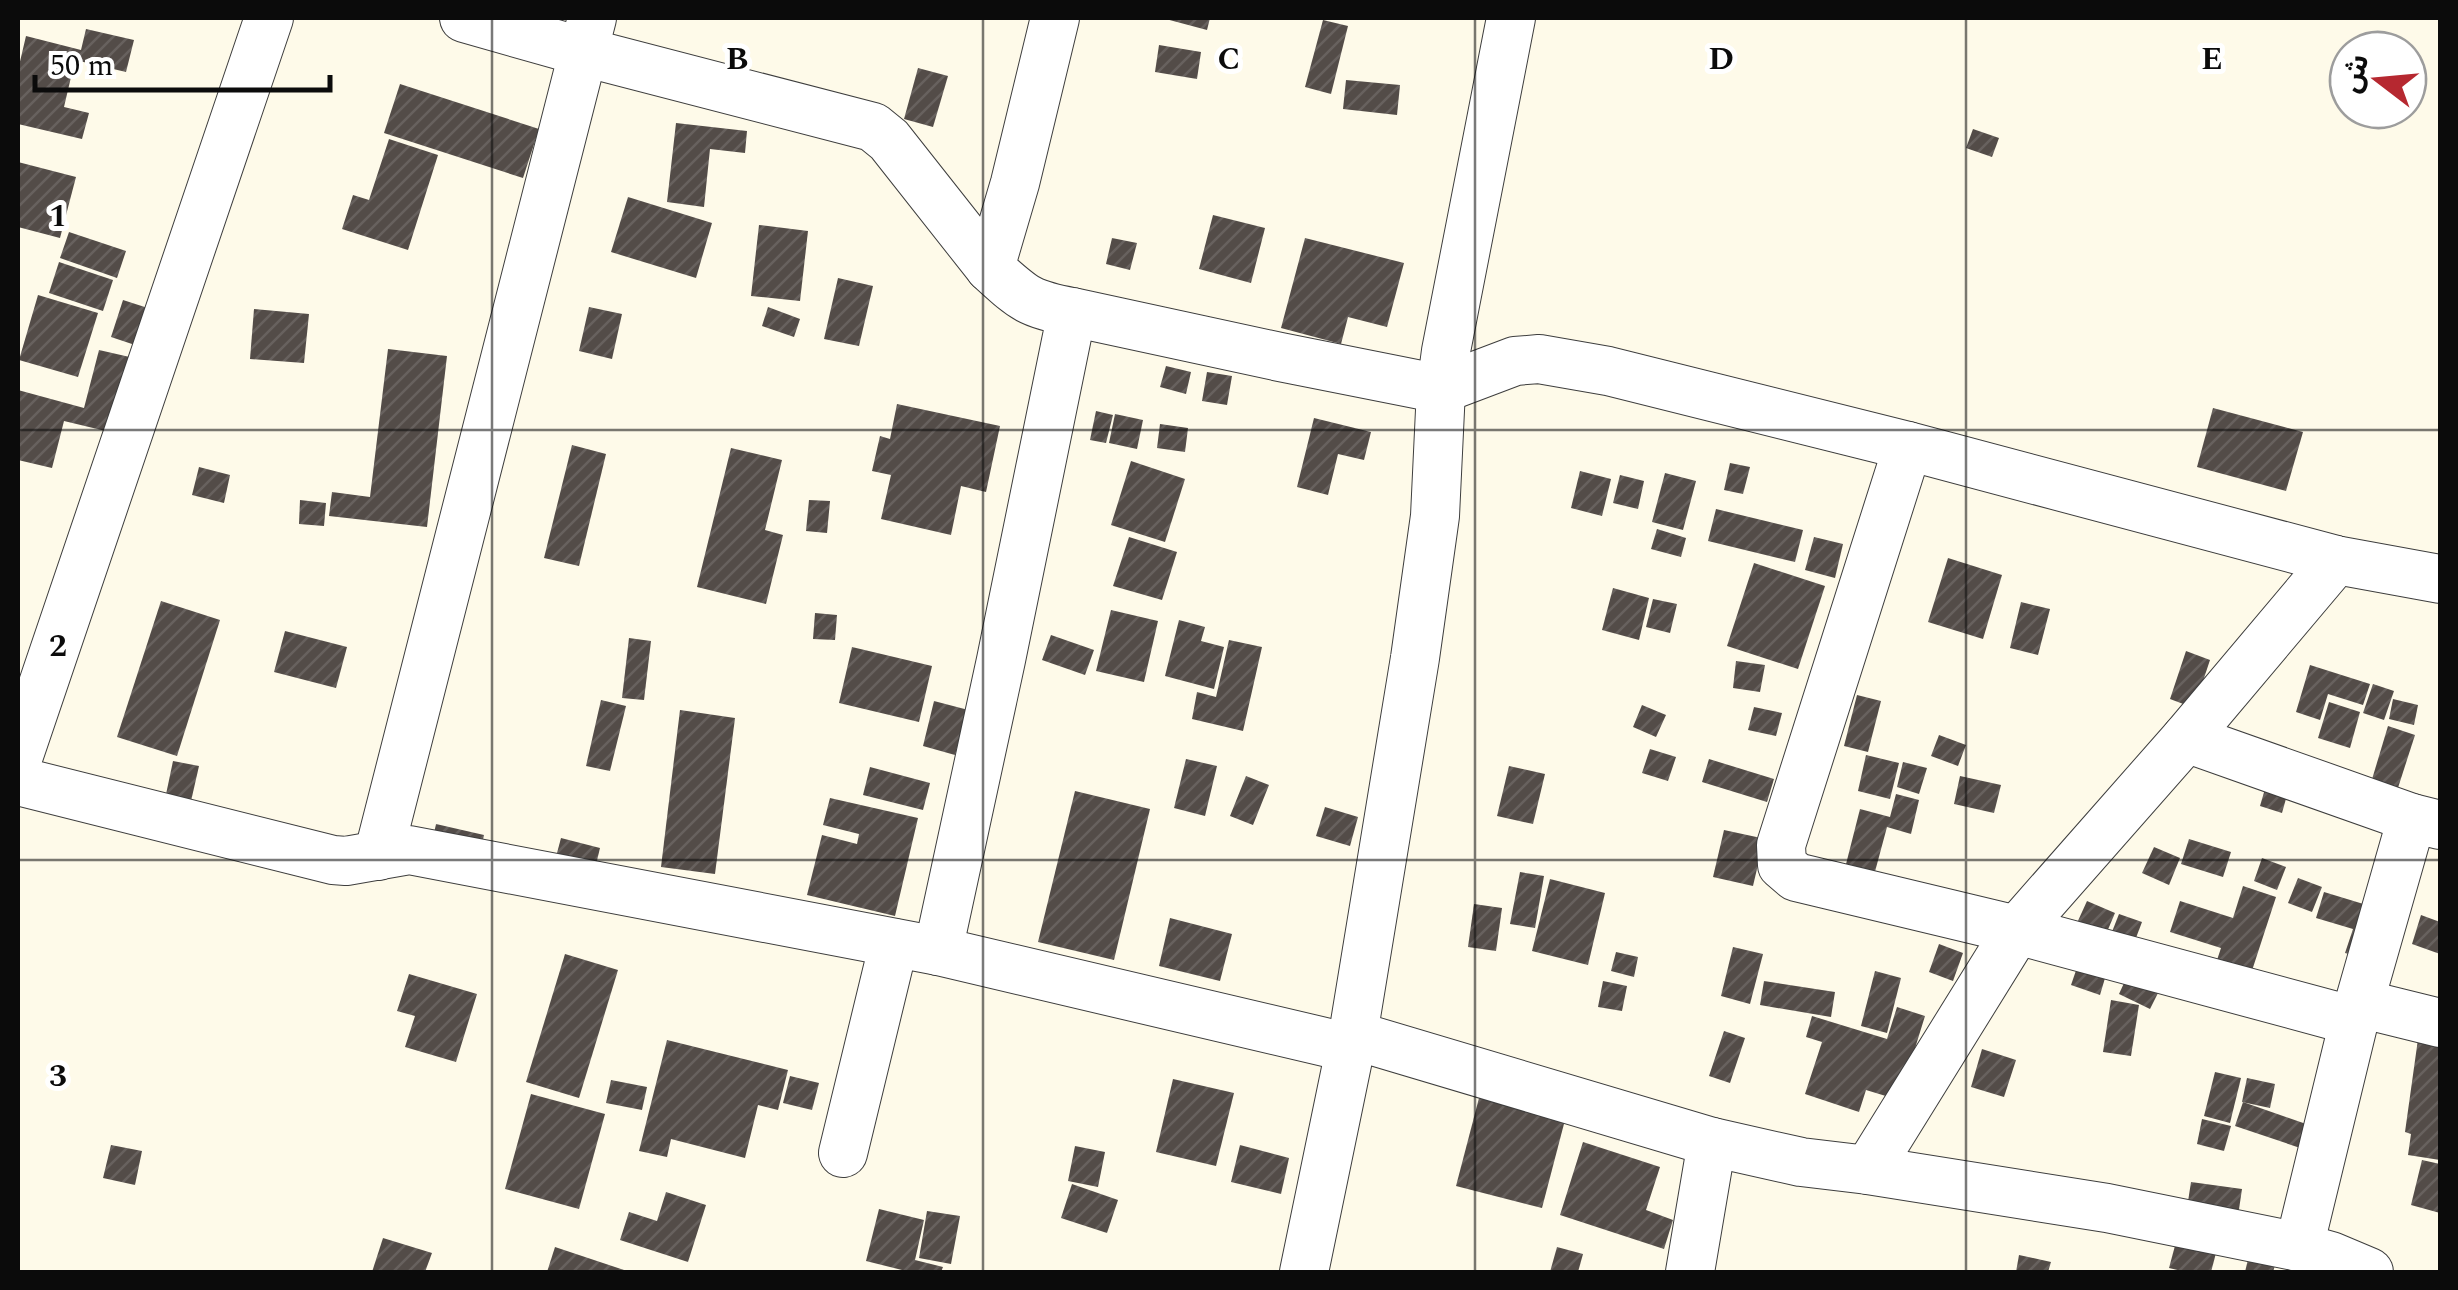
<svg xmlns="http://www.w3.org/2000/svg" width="2458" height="1290" font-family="Spectral,'Noto Sans Arabic',serif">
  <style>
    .building { fill: url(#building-hatch) }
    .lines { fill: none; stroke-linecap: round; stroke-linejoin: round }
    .minor-casing { stroke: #3e3e3e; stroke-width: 50 }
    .minor { stroke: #fff; stroke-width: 48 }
    .grid { fill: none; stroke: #0b0b0b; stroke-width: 2.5; stroke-opacity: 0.55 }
    .grid-label { font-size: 32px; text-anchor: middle; font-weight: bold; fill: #0b0b0b; stroke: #fff; stroke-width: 10; stroke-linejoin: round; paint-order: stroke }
  </style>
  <defs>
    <pattern id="building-hatch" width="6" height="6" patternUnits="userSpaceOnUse" patternTransform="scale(2.5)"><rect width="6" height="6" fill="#534c48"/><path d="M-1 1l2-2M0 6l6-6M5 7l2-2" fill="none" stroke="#67615e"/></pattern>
  </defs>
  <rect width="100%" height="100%" fill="#fefae9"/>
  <g class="building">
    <path d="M1162,18h48l-3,12z"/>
    <path d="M1323,20l25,6 -17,68 -26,-7z"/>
    <path d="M86,29l48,11 -8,32 -51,-12 -11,47 25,6 -7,26 -64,-15v-54l8,-34 55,14z"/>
    <path d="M1159,45l42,7 -4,27 -42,-7z"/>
    <path d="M918,68l30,8 -15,51 -29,-8z"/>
    <path d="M1346,80l54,5 -3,30 -54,-6z"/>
    <path d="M400,84l139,45 -16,49 -139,-45z"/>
    <path d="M676,123l71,8 -2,22 -35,-4 -6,58 -37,-5z"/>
    <path d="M1973,129l26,9 -7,19 -26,-9z"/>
    <path d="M389,139l49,16 -30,95 -66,-21 11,-34 16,5z"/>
    <path d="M18,162l58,15 -16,61 -42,-11z"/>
    <path d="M628,197l84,26 -16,55 -85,-26z"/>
    <path d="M1213,215l52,13 -14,55 -52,-14z"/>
    <path d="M759,225l49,6 -8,70 -49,-5z"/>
    <path d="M69,232l57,19 -9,27 -57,-20z"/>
    <path d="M1112,238l25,5 -7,27 -24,-6z"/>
    <path d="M1305,238l99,25 -17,64 -39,-10 -7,27 -60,-16z"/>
    <path d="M59,262l54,18 -10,31 -54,-18z"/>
    <path d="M838,278l35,8 -14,60 -35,-7z"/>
    <path d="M38,295l60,18 -20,64 -59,-17z"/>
    <path d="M123,300l31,10 -13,37 -30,-10z"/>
    <path d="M589,307l33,7 -10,45 -33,-8z"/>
    <path d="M768,307l32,12 -6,18 -32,-11z"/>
    <path d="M254,309l55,5 -5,49 -54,-4z"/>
    <path d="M388,349l59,7 -20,171 -98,-11 3,-24 38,5z"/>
    <path d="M99,350l35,8 -20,75 -50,-12 -12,47 -34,-8v-70l66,18z"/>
    <path d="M1166,366l25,6 -5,22 -26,-7z"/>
    <path d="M1207,372l25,4 -5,29 -25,-4z"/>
    <path d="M897,404l103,22 -14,66 -25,-6 -10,49 -70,-16 10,-44 -19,-4 8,-35 10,3z"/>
    <path d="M2213,408l90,24 -17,59 -89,-24z"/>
    <path d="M1096,411l17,4 -7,28 -16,-3z"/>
    <path d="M1115,414l28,6 -6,29 -28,-6z"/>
    <path d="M1314,418l57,14 -7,28 -26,-6 -10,41 -31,-8z"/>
    <path d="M1160,424l28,4 -3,24 -28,-4z"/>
    <path d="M572,445l34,9 -27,112 -35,-8z"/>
    <path d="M731,448l51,12 -17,70 18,5 -17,69 -69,-17z"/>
    <path d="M1131,461l54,18 -20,63 -54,-17z"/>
    <path d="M1730,463l20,4 -7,27 -19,-4z"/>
    <path d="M199,467l31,8 -6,28 -32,-8z"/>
    <path d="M1580,471l31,8 -9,37 -31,-8z"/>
    <path d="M1665,473l31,8 -13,49 -31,-8z"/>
    <path d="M1620,475l24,6 -6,28 -25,-6z"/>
    <path d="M300,500l26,3 -2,23 -25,-2z"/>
    <path d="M809,500l21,1 -3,32 -21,-2z"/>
    <path d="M1716,509l87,21 -8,32 -87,-21z"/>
    <path d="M1657,529l29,9 -5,19 -30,-8z"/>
    <path d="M1129,537l48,15 -15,48 -49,-14z"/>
    <path d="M1814,537l29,7 -8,34 -30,-8z"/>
    <path d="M1948,558l54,17 -19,64 -55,-17z"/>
    <path d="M1754,563l71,23 -27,83 -71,-23z"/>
    <path d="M1613,588l36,10 -10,42 -37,-10z"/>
    <path d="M1653,599l24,5 -7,29 -24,-6z"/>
    <path d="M161,601l59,19 -43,136 -60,-19z"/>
    <path d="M2021,602l29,7 -12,46 -28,-7z"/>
    <path d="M1111,610l47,11 -14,61 -48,-11z"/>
    <path d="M815,613l22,2 -2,25 -22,-1z"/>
    <path d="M1179,620l26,7 -4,14 23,6 -10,42 -49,-13z"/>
    <path d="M285,631l62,16 -11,41 -62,-16z"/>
    <path d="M1051,635l43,15 -9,25 -43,-15z"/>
    <path d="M629,638l22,3 -7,59 -22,-2z"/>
    <path d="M1229,640l33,7 -19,84 -51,-12 5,-27 19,5z"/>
    <path d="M852,647l80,19 -13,56 -80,-19z"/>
    <path d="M2186,651l24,9 -16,48 -24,-9z"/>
    <path d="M1736,661l29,4 -5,27 -27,-4z"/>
    <path d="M2310,665l60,19 -7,21 -35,-11 -8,26 -24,-8z"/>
    <path d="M2373,684l21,7 -10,29 -21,-7z"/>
    <path d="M1857,695l24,6 -13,51 -24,-6z"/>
    <path d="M2393,699l25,6 -4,20 -25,-6z"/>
    <path d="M601,700l25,6 -16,65 -24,-5z"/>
    <path d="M934,701l61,16 -34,15 -6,23 -32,-9z"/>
    <path d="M2329,702l31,10 -10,36 -32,-10z"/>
    <path d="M1642,705l24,10 -10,22 -23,-10z"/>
    <path d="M1754,707l28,6 -6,23 -28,-6z"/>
    <path d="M680,710l55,8 -20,156 -54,-7z"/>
    <path d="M2388,726l27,9 -19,59 -26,-8z"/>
    <path d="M1939,735l27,10 -8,21 -27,-10z"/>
    <path d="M1650,749l26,8 -8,24 -26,-8z"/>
    <path d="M1866,755l33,8 -9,36 -32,-8z"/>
    <path d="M1186,759l31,7 -12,50 -31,-8z"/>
    <path d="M1709,759l65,20 -7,23 -65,-20z"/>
    <path d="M173,761l26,5 -10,44 -25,-6z"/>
    <path d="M1903,762l24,6 -8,26 -22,-7z"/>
    <path d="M1509,766l36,8 -12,50 -36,-8z"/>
    <path d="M870,767l60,16 -7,27 -60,-15z"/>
    <path d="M1246,776l23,9 -16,40 -23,-9z"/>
    <path d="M1960,776l41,9 -7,28 -40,-9z"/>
    <path d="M2267,782l22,6 -7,25 -22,-7z"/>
    <path d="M1075,791l75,18 -36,151 -76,-18z"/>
    <path d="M1896,794l23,6 -8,34 -24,-7 -14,52 -29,-7 16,-63 30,8z"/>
    <path d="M830,798l88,20 -23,98 -88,-21 15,-60 35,9 2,-10 -36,-9z"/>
    <path d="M1325,807l33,10 -8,29 -34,-10z"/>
    <path d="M436,824l48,11 -7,32 -48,-11z"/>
    <path d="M1724,830l37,8 -1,18 -7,30 -40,-9z"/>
    <path d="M561,838l39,10 -7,29 -40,-9z"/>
    <path d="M2189,839l42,13 -8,25 -42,-13z"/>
    <path d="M2154,847l26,11 -11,27 -27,-12z"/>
    <path d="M2262,858l24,9 -9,23 -23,-9z"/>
    <path d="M1520,872l24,4 -9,52 -25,-4z"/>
    <path d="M2298,878l24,9 -10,25 -24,-9z"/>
    <path d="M1550,879l55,14 -17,72 -56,-14z"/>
    <path d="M2243,886l33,11 -31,95 -35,-11 11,-33 -51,-16 10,-31 53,17z"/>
    <path d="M2324,892l46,14 5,55 -30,-8 8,-24 -37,-11z"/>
    <path d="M2087,901l28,12 -14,33 -29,-12z"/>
    <path d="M1474,904l28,4 -6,43 -28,-4z"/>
    <path d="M2119,914l23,8 -11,29 -23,-9z"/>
    <path d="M2421,915l19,7v32l-28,-10z"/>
    <path d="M1170,918l62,16 -12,47 -61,-15z"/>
    <path d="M1939,944l24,9 -10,28 -24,-9z"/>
    <path d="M1733,947l30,7 -13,50 -29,-8z"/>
    <path d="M1616,952l22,5 -4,20 -23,-6z"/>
    <path d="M565,954l53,16 -39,128 -53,-16z"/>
    <path d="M2080,959l28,9 -8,27 -29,-10z"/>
    <path d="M2130,970l32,15 -12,24 -31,-15z"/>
    <path d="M1875,971l26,7 -14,55 -26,-7z"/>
    <path d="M409,974l68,20 -21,68 -51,-15 10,-31 -18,-5z"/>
    <path d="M1603,981l24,5 -5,25 -24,-4z"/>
    <path d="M1764,981l71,11 -4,25 -71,-12z"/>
    <path d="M2111,1000l28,5 -8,51 -28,-4z"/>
    <path d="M1897,1007l28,9 -26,84 -33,-10 -7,22 -54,-18 17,-52 -16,-5 6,-21 75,23z"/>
    <path d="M1724,1031l21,7 -15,45 -21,-7z"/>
    <path d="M2418,1039l22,3v118l-32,-5 3,-21 -6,-2z"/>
    <path d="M667,1040l121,30 -10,40 -20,-5 -13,53 -74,-19 -4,18 -28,-6z"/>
    <path d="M1982,1049l34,11 -12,37 -33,-10z"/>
    <path d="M2215,1072l26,6 -11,45 -26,-7z"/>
    <path d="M790,1076l29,7 -7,27 -29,-7z"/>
    <path d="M2247,1078l28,6 -5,24 -28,-6z"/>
    <path d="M1173,1079l61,14 -18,73 -60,-14z"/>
    <path d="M611,1080l36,7 -5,23 -36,-7z"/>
    <path d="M531,1094l74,20 -26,95 -74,-20z"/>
    <path d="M1479,1098l86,22 -23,88 -86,-22z"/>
    <path d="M2243,1102l89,31 -8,23 -89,-30z"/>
    <path d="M2202,1119l29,7 -7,25 -27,-7z"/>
    <path d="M1583,1142l77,25 -14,43 27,10 -9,29 -104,-34z"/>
    <path d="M111,1145l31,6 -7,34 -32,-7z"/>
    <path d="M1240,1145l49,13 -8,36 -50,-12z"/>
    <path d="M1075,1146l30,6 -7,35 -30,-6z"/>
    <path d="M2422,1160l18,4v49l-29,-8z"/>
    <path d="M2191,1182l51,7 -4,27 -51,-8z"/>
    <path d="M1072,1184l46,16 -11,33 -46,-15z"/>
    <path d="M666,1192l40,13 -18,57 -68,-22 9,-28 28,9z"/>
    <path d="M879,1209l45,11 -9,40 28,7 -2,5h-31l-44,-11z"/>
    <path d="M927,1211l33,5 -9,48 -32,-6z"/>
    <path d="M383,1238l49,15 -7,19h-53z"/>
    <path d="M2176,1242l40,11 -5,19h-25l-17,-4z"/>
    <path d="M555,1247l75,25h-83z"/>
    <path d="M1557,1247l26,7 -5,18h-28z"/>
    <path d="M2019,1255l32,7 -3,10h-32z"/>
    <path d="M2249,1255l27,7 -3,10h-28z"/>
  </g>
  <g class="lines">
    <g class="minor-casing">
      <g id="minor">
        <path d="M464,18l120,34 289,75 16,13 101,128"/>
        <path d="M1072,312l208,45 161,32 74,-28 24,-2 69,12 300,75 428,114 104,19"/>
        <path d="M1908,446l-127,399 1,20 14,12 221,53 337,91"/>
        <path d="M2186,738l226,80"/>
        <path d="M18,758l251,-740"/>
        <path d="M18,781l315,79 13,1 63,-11 529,101 412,97"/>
        <path d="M378,856l214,-838"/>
        <path d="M938,951l63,-291 71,-348c-44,-8 -49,-14 -82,-44l25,-85 40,-165"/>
        <path d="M2359,1003l81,20"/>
        <path d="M1353,1035l359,107 89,20 67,8 239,38 192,39 32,9 38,16"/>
        <path d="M843,1153l51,-210"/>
        <path d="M1868,1170l149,-240 169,-192 150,-178"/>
        <path d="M2299,1247l55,-226 58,-203 28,7"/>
        <path d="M1304,1272l49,-237 62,-377 20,-142 6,-127 5,-38 65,-333"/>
        <path d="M1690,1272l22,-130"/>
      </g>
    </g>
    <use href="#minor" class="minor"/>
  </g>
  <path class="grid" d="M492,18v1254M983,18v1254M1475,18v1254M1966,18v1254M18,430h2422M18,860h2422"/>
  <g class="grid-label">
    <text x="737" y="69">B</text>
    <text x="1229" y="69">C</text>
    <text x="1721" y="69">D</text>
    <text x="2212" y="69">E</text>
    <text x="58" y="226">1</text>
    <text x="58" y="656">2</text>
    <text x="58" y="1086">3</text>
  </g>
  <rect width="2458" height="1290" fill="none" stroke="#0b0b0b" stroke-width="40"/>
  <g transform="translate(2378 80) rotate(286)"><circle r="48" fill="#ffffff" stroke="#9d9d9d" stroke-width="2.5"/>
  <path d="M0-8L18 38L0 25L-18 38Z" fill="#b62830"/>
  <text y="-15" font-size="28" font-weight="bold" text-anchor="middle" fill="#0b0b0b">ش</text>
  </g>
  <path d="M35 75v15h295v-15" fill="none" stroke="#0b0b0b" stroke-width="5"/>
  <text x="50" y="75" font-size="30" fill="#0b0b0b" stroke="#ffffff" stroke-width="8" paint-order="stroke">50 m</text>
</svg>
